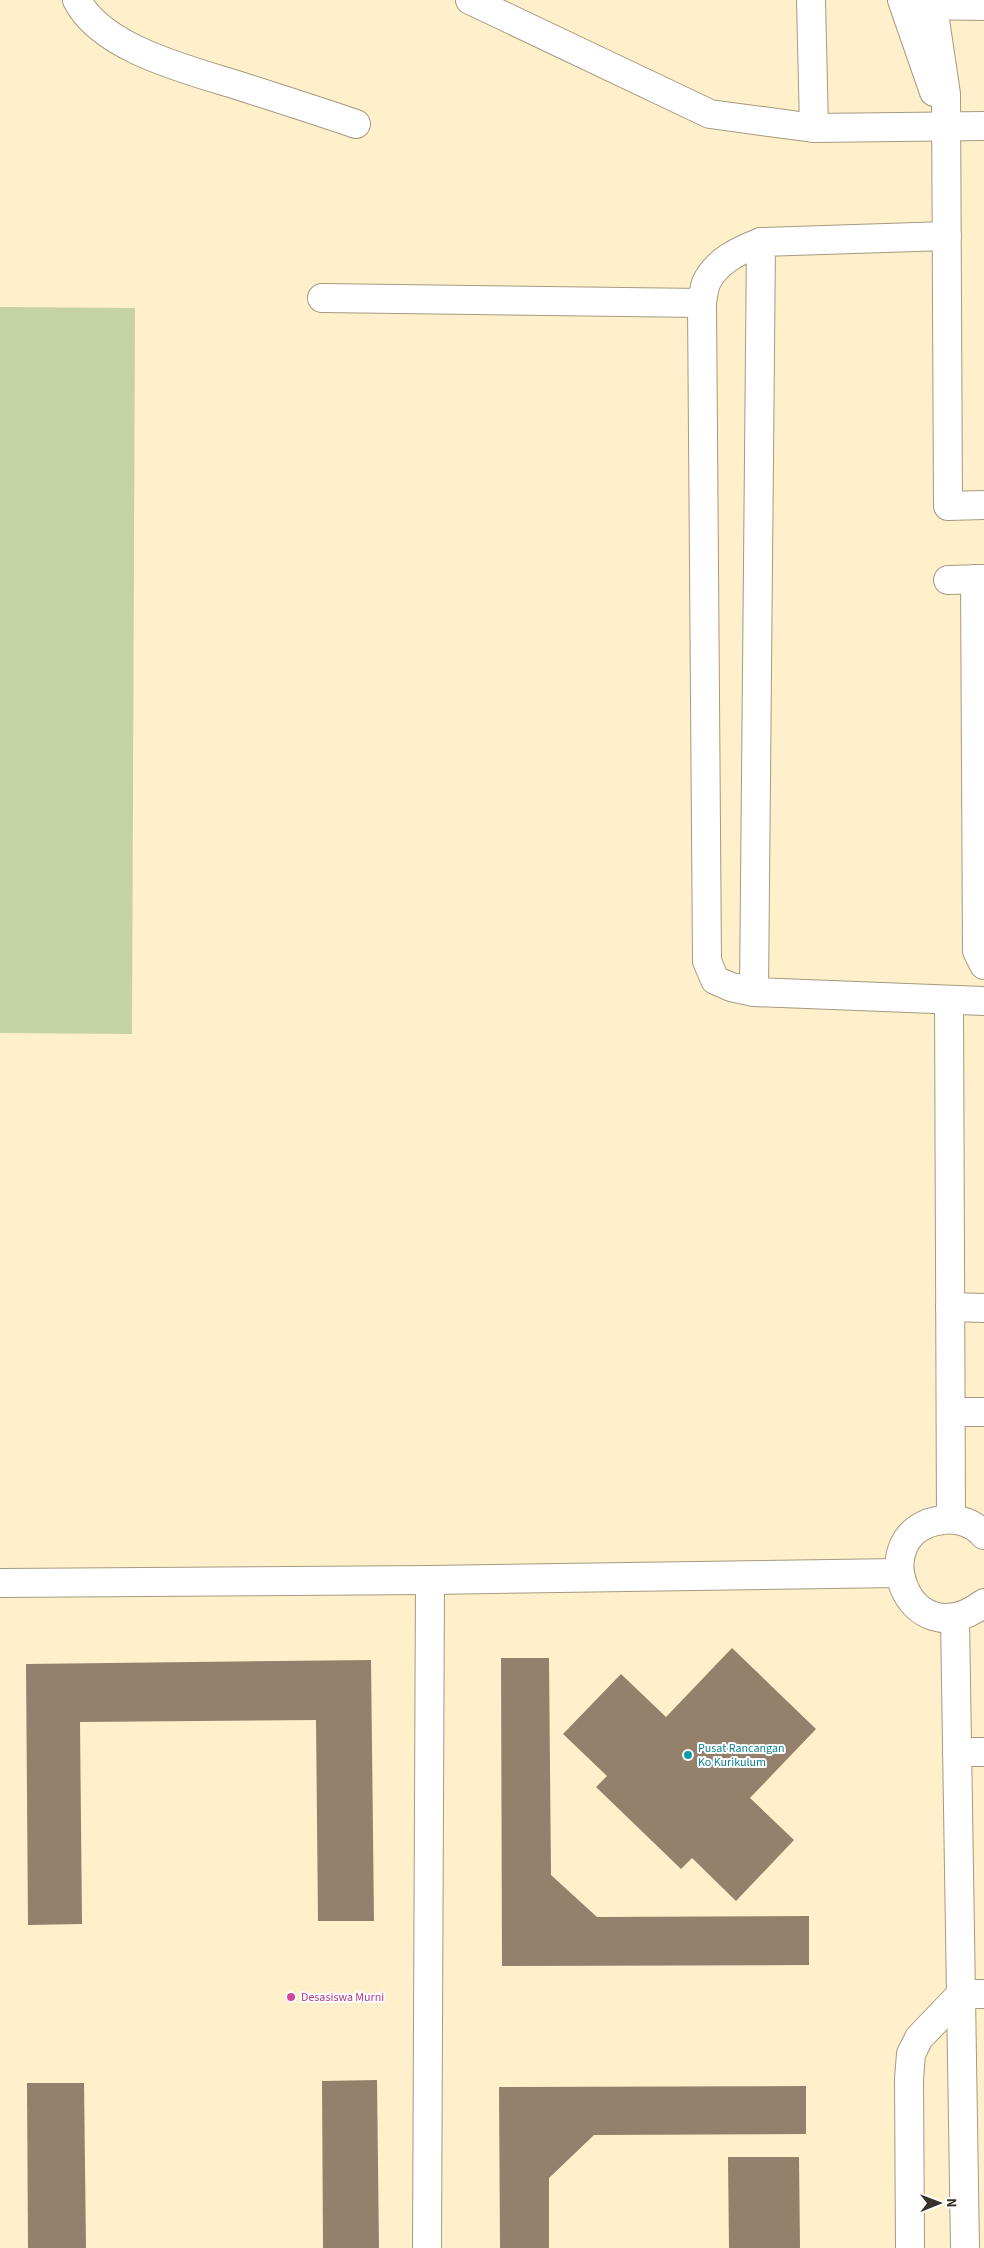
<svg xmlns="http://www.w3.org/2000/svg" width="984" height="2248" font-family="'Source Sans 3',sans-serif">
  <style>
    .built { fill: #ffefcb }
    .green { fill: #c5d2a3 }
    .building { fill: #94806b }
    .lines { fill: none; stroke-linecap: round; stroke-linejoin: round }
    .minor-casing { stroke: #a59a7f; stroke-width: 30 }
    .minor { stroke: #fff; stroke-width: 28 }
    .culture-dot { fill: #0f9aa8; stroke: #fff; stroke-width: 2 }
    .hotel-dot { fill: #d1479c; stroke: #fff; stroke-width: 2 }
    .labels { text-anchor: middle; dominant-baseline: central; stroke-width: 4; stroke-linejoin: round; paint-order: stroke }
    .culture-label { font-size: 12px; fill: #0d838f; stroke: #fff; text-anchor: start }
    .hotel-label { font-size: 12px; fill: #b23c85; stroke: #fff; text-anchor: start }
  </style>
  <rect width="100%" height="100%" fill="#fff8e6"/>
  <rect class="built" x="0" y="0" width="984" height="2248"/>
  <path class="green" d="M0,307l135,1 -3,726 -132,-1z"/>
  <g class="building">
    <path d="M732,1648l84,81 -66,69 44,42 -58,61 -44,-43 -11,11 -85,-82 11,-11 -44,-42 58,-60 45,43z"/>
    <path d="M501,1658h48l2,217 46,42 212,-1v49l-307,1z"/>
    <path d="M371,1660l3,261h-56l-2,-201 -236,2 2,202 -54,1 -2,-261z"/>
    <path d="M377,2080l2,168h-56l-1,-167z"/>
    <path d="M27,2083h57l2,165h-58z"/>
    <path d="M806,2086v48l-212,1 -45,43v70h-49l-1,-161z"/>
    <path d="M728,2157h71l1,91h-71z"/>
  </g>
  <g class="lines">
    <g class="minor-casing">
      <g id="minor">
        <path d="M77,0c25,50 116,71 166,87 37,12 75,24 113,37"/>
        <path d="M470,0l240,114 104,14 170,-2"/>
        <path d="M811,0l3,128"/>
        <path d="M902,0l32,92"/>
        <path d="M932,0l14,94 2,412 36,-1"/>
        <path d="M915,5l69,1"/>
        <path d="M947,236l-186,6 -7,750 230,9"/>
        <path d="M322,298l380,5c1,-6 2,-14 4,-20 10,-22 34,-33 55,-41"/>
        <path d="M702,303l5,658 8,19 16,7 23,5"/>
        <path d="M975,579l2,372 7,14"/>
        <path d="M948,580l36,-1"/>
        <path d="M949,1000l2,519"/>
        <path d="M950,1307l34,1"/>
        <path d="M951,1412h33"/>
        <path d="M984,1535c-10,-12 -26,-17 -41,-15 -82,9 -36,142 41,83"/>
        <path d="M0,1583l430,-3 469,-7"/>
        <path d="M955,1618l10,630"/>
        <path d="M957,1752h27"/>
        <path d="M427,2248l3,-668"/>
        <path d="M910,2248l-1,-169 2,-25 8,-16 42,-44h23"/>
      </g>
    </g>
    <use href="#minor" class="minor"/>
  </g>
  <circle class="culture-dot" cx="688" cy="1755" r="5"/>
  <circle class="hotel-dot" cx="291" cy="1997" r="5"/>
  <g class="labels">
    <g class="culture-label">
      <text x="698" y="1748">Pusat Rancangan<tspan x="698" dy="14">Ko Kurikulum</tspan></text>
    </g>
    <g class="hotel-label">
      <text x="301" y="1997">Desasiswa Murni</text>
    </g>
  </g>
  <g transform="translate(939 2203) rotate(89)" stroke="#ffffff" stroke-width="4" paint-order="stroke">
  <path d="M0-4L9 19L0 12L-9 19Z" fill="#383328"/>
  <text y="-8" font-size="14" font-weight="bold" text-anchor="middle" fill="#383328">N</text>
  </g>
</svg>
